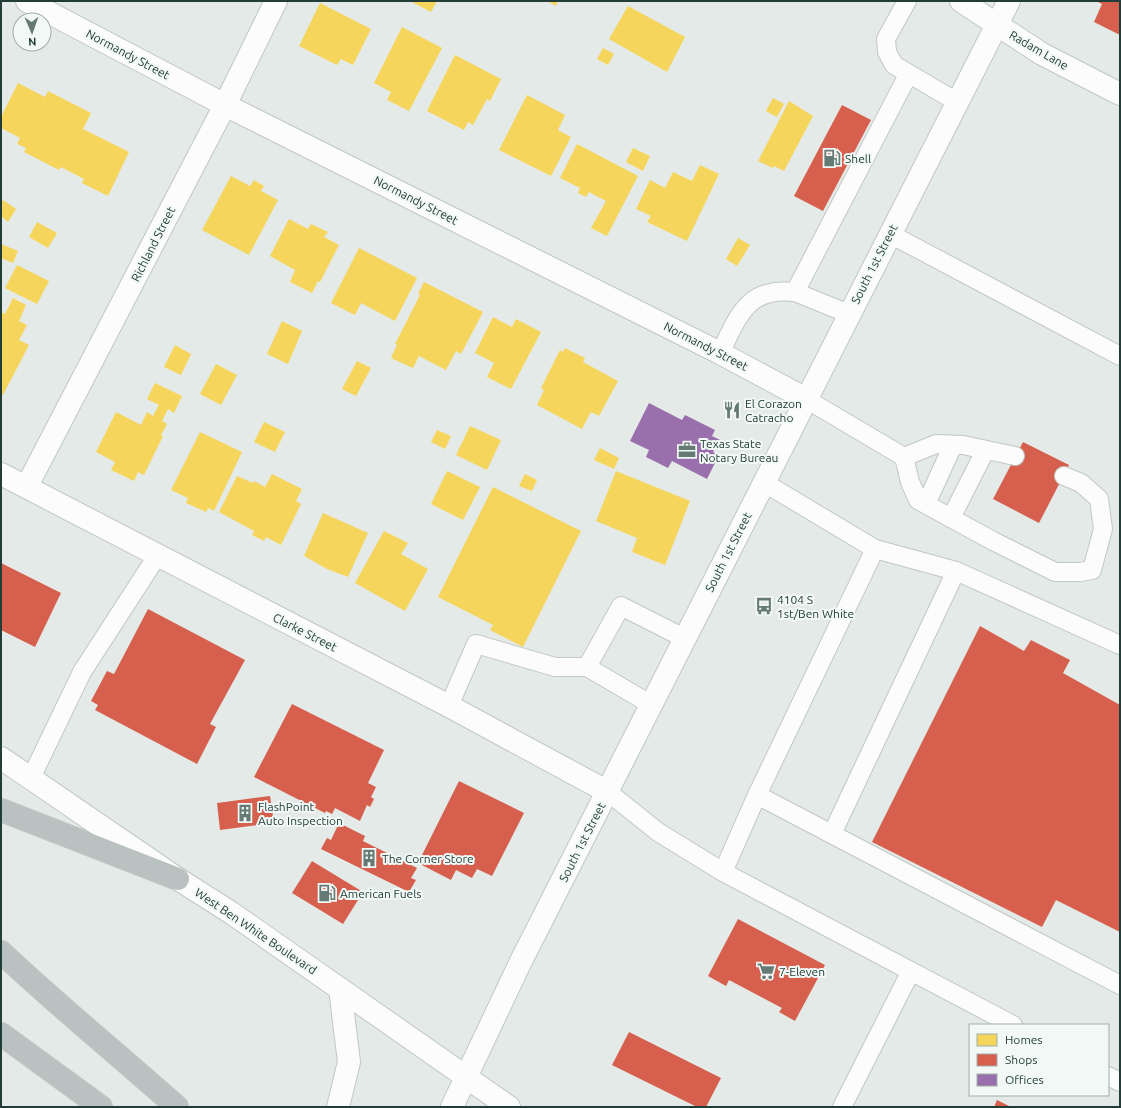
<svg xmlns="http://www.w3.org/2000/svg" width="1121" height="1108" font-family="Ubuntu,sans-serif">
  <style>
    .homes { fill: #f6d55c }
    .shops { fill: #d6604d }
    .offices { fill: #9970ab }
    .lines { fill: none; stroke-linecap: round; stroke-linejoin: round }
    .lane-casing { stroke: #c1c7c4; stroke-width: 20 }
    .street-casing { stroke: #c1c7c4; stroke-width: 24 }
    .secondary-casing { stroke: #c0c7c4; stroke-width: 24 }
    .highway-casing { stroke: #bdc6c3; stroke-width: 24 }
    .lane { stroke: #fbfcfb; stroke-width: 18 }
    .street { stroke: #fbfcfb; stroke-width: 22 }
    .secondary { stroke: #fbfcfb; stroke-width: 22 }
    .highway { stroke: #bac2c1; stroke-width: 22 }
    .labels { text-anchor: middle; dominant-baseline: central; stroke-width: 4; stroke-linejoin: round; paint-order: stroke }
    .street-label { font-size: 12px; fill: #223d37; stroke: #f2f8f6 }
    .poi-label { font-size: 12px; fill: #223d37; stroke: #f2f8f6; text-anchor: start }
  </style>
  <rect width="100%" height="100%" fill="#e4eae7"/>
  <g class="homes">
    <path d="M410,1h27l-6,11z"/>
    <path d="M547,1h11l-2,5z"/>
    <path d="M320,3l51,26 -18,36 -12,-6 -4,6 -38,-19z"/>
    <path d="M628,6l57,31 -18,35 -58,-33z"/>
    <path d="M402,27l40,21 -33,63 -22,-11 4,-8 -17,-9z"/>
    <path d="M603,48l11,6 -6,11 -11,-6z"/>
    <path d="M455,55l46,24 -11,22 -3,-2 -14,26 -5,-3 -4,8 -37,-19z"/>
    <path d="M18,83l27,14 3,-6 43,22 -8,16 46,23 -21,44 -26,-13 2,-4 -23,-12 -2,3 -35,-18 2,-4 -9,-4 3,-6 -19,-10v-11z"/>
    <path d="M527,95l38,20 -7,15 13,7 -20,39 -52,-26z"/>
    <path d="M773,98l11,6 -7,13 -11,-6z"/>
    <path d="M789,101l24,15 -29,55 -10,-5 -1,2 -15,-7z"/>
    <path d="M577,144l61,32 -31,60 -16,-8 15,-27 -17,-9 -3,5 -8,-4 2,-5 -20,-10z"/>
    <path d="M633,148l17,8 -7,15 -17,-9z"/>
    <path d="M700,165l19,9 -32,67 -40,-19 4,-6 -15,-7 14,-29 15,8 8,-16 19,9z"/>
    <path d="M231,176l19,10 4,-6 10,6 -3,5 17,9 -29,55 -47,-25z"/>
    <path d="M3,200l13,9 -8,13 -7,-6v-12z"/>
    <path d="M289,219l19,10 3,-5 17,8 -4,5 15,8 -19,37 -2,-1 -6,12 -22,-11 5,-12 -25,-14z"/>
    <path d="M37,222l20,11 -9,15 -19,-11z"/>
    <path d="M738,238l12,7 -13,21 -11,-7z"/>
    <path d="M1,244l17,7 -5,12 -12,-5z"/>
    <path d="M359,248l58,30 -22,43 -34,-18 -6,12 -24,-12z"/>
    <path d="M17,265l32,16 -12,23 -32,-16z"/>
    <path d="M424,282l59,30 -22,42 -5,-3 -10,19 -27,-14 -6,12 -22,-10 6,-13 -2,-1 25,-49 -2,-1z"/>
    <path d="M13,298l13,7 -7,16 8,4 -8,15 10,5 -26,50 -2,-1v-82l4,2z"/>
    <path d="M493,317l19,10 4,-8 25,13 -30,57 -24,-12 7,-14 -19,-10z"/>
    <path d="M282,321l20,10 -14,33 -21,-10z"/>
    <path d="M175,345l16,9 -10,21 -17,-8z"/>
    <path d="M565,348l20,10 -2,4 35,19 -19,35 -8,-4 -9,17 -45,-24 7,-15 -3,-2 19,-38 3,2z"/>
    <path d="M357,361l14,7 -15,28 -14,-7z"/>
    <path d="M216,364l21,11 -16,30 -21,-11z"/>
    <path d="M155,383l27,13 -8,17 -6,-4 -6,12 5,3 -6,11 2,1 -19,39 -6,-3 -4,9 -23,-11 4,-8 -19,-10 20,-40 25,13 6,-13 6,4 6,-11 -12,-6z"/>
    <path d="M264,422l21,10 -10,20 -21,-10z"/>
    <path d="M470,426l31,14 -14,30 -31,-15z"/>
    <path d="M437,430l14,6 -6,13 -14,-7z"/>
    <path d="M200,432l42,20 -28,59 -6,-3 -2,4 -20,-9 2,-5 -17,-8z"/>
    <path d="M600,448l19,10 -5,11 -20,-9z"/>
    <path d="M447,471l33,16 -17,33 -32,-16z"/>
    <path d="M616,471l74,30 -25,64 -33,-13 5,-14 -41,-17z"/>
    <path d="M272,474l30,15 -6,12 5,3 -20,41 -15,-8 -2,4 -12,-6 2,-4 -35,-19 18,-36 16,7 1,-2 11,6z"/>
    <path d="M525,474l12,6 -5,11 -13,-5z"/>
    <path d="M493,487l88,44 -58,116 -33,-17 3,-5 -55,-28z"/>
    <path d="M323,513l45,20 -20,44 -21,-8 -23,-13z"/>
    <path d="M384,531l24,12 -7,11 27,15 -23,42 -50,-28z"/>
  </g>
  <g class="shops">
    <path d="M1096,1h24v34l-26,-13 8,-18z"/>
    <path d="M842,105l29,15 -48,91 -29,-15z"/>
    <path d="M1023,442l46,23 -30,58 -46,-24z"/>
    <path d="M1,563l60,30 -26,54 -34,-17z"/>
    <path d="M148,609l97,51 -35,64 6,3 -19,37 -102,-54 3,-5 -7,-4 16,-30 7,3z"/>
    <path d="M980,626l44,25 7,-11 39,20 -7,13 57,32v227l-64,-32 -14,27 -170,-85z"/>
    <path d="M292,704l92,46 -16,33 8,4 -5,10 3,2 -4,8 -3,-2 -7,16 -25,-13 -3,6 -6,-3 -1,2 -71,-36z"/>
    <path d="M459,781l65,32 -32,63 -15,-7 -5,9 -16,-8 -5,10 -33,-17z"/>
    <path d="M270,796l4,27 -54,7 -3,-27z"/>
    <path d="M339,823l26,13 -2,5 54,27 -6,10 5,2 -7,12 -88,-43 6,-11 4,2z"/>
    <path d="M312,861l51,31 -20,32 -51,-31z"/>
    <path d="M738,919l87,46 -30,56 -16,-9 3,-4 -53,-28 -3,6 -18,-10z"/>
    <path d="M629,1032l92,46 -15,29h-9l-85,-42z"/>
    <path d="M997,1100l14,7h-17z"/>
  </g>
  <path class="offices" d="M649,403l33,17 3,-5 30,15 -3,6 8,4 -7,12 6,3 -12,24 -35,-18 -4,7 -22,-11 3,-7 -19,-9z"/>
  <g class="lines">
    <g class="lane-casing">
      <g id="lane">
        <path d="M907,1l-21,38 1,13 7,13 63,37"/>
        <path d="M890,234l230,122"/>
        <path d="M795,292l54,22"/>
        <path d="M720,353c19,-37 26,-66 75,-61l113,-217"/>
        <path d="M806,399l98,58"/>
        <path d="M1015,456l-52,-11 -27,-1 -32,13 6,25 8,18 75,41 62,31h25l12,-2 11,-41 -4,-30 -18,-16 -17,-7"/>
        <path d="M763,482l112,67 -118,246 363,190"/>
        <path d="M926,504l27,-59"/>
        <path d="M951,518l34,-67"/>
        <path d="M956,571l164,74"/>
        <path d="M650,704l-63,-37 34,-61 63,32"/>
        <path d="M449,706l27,-62 79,23h32"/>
        <path d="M31,778l51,-106 75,-116"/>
        <path d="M608,792l50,40 65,40 290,153"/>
        <path d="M832,834l124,-263 -81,-22"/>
        <path d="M723,872l34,-77"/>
        <path d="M1108,1076l12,6"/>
        <path d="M842,1107l69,-136"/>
      </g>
    </g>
    <g class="street-casing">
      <g id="street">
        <path d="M27,1l198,104 495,248 86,46"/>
        <path d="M961,1l81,53 78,40"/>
        <path d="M1,474l448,232 159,86"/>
        <path d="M27,486l198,-381 51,-104"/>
      </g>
    </g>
    <g class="secondary-casing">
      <g id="secondary">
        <path d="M1,758l177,121 52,33 279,195"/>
        <path d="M338,1107l11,-45 -9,-73"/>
        <path d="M452,1107l68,-144 489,-962"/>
      </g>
    </g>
    <g class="highway-casing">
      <g id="highway">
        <path d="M1,810l177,69"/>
        <path d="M1,952c57,54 118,103 176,155"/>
        <path d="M1,1034l100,73"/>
      </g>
    </g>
    <use href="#lane" class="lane"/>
    <use href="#street" class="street"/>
    <use href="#secondary" class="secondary"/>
    <use href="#highway" class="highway"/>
  </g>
  <defs>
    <g id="fuel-bare" transform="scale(1.38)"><path d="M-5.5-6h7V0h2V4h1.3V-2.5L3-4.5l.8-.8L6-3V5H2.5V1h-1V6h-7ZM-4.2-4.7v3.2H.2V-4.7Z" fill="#667a75" stroke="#f2f8f6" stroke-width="2.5" paint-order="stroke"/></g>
    <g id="restaurant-bare" transform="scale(1.38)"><path d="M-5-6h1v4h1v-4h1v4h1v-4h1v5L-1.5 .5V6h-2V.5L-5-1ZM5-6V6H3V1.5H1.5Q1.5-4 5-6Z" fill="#667a75" stroke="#f2f8f6" stroke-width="2.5" paint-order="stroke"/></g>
    <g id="office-bare" transform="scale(1.38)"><path d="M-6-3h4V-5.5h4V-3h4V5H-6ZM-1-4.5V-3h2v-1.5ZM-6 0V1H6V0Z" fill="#667a75" stroke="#f2f8f6" stroke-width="2.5" paint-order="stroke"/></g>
    <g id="bus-bare" transform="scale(1.38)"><path d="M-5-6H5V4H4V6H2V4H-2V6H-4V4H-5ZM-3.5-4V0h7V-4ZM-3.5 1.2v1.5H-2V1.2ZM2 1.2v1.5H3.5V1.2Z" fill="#667a75" stroke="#f2f8f6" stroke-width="2.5" paint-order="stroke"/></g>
    <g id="building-bare" transform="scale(1.38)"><path d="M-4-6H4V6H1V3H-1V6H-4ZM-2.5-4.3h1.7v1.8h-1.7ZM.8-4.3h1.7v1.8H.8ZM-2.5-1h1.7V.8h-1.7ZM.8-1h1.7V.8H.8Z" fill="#667a75" stroke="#f2f8f6" stroke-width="2.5" paint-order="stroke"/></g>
    <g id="supermarket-bare" transform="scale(1.38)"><path d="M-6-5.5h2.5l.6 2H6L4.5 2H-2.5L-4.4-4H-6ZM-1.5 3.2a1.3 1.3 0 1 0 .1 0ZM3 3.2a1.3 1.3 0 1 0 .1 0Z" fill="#667a75" stroke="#f2f8f6" stroke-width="2.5" paint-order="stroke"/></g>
  </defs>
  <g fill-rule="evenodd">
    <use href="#fuel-bare" x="832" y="158"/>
    <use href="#restaurant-bare" x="732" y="410"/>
    <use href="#office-bare" x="687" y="450"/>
    <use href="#bus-bare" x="764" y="606"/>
    <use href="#building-bare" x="245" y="813"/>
    <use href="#building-bare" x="369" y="858"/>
    <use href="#fuel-bare" x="327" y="893"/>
    <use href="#supermarket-bare" x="766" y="971"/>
  </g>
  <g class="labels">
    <g class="street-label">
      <text transform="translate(1039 50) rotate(30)">Radam Lane</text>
      <text transform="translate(128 54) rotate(28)">Normandy Street</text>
      <text transform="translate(416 200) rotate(27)">Normandy Street</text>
      <text transform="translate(153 244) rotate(-63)">Richland Street</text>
      <text transform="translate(874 264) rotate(-63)">South 1st Street</text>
      <text transform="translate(706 346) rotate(27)">Normandy Street</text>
      <text transform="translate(728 552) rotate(-63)">South 1st Street</text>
      <text transform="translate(305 632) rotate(27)">Clarke Street</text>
      <text transform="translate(582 842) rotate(-63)">South 1st Street</text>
      <text transform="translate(256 931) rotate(34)">West Ben White Boulevard</text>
    </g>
    <g class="poi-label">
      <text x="845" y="158">Shell</text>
      <text x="745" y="403">El Corazon<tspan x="745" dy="14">Catracho</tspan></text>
      <text x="700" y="443">Texas State<tspan x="700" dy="14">Notary Bureau</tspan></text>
      <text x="777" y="599">4104 S<tspan x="777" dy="14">1st/Ben White</tspan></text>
      <text x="258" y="806">FlashPoint<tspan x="258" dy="14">Auto Inspection</tspan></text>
      <text x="382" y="858">The Corner Store</text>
      <text x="340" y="893">American Fuels</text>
      <text x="779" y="971">7-Eleven</text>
    </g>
  </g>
  <rect width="1121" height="1108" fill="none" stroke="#223d37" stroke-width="4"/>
  <rect x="969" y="1024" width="140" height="72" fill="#f2f8f6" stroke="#9fadaa"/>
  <rect x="977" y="1034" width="20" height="12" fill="#f6d55c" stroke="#9fadaa"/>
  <text x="1005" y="1044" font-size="12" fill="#223d37">Homes</text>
  <rect x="977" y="1054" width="20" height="12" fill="#d6604d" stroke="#9fadaa"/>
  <text x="1005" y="1064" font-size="12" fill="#223d37">Shops</text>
  <rect x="977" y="1074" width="20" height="12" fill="#9970ab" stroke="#9fadaa"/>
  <text x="1005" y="1084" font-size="12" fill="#223d37">Offices</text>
  <g transform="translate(32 32) rotate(178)"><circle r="19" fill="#f2f8f6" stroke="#9fadaa"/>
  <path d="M0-3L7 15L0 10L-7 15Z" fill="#667a75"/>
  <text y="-6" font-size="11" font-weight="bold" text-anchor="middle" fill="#223d37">N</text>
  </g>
</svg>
